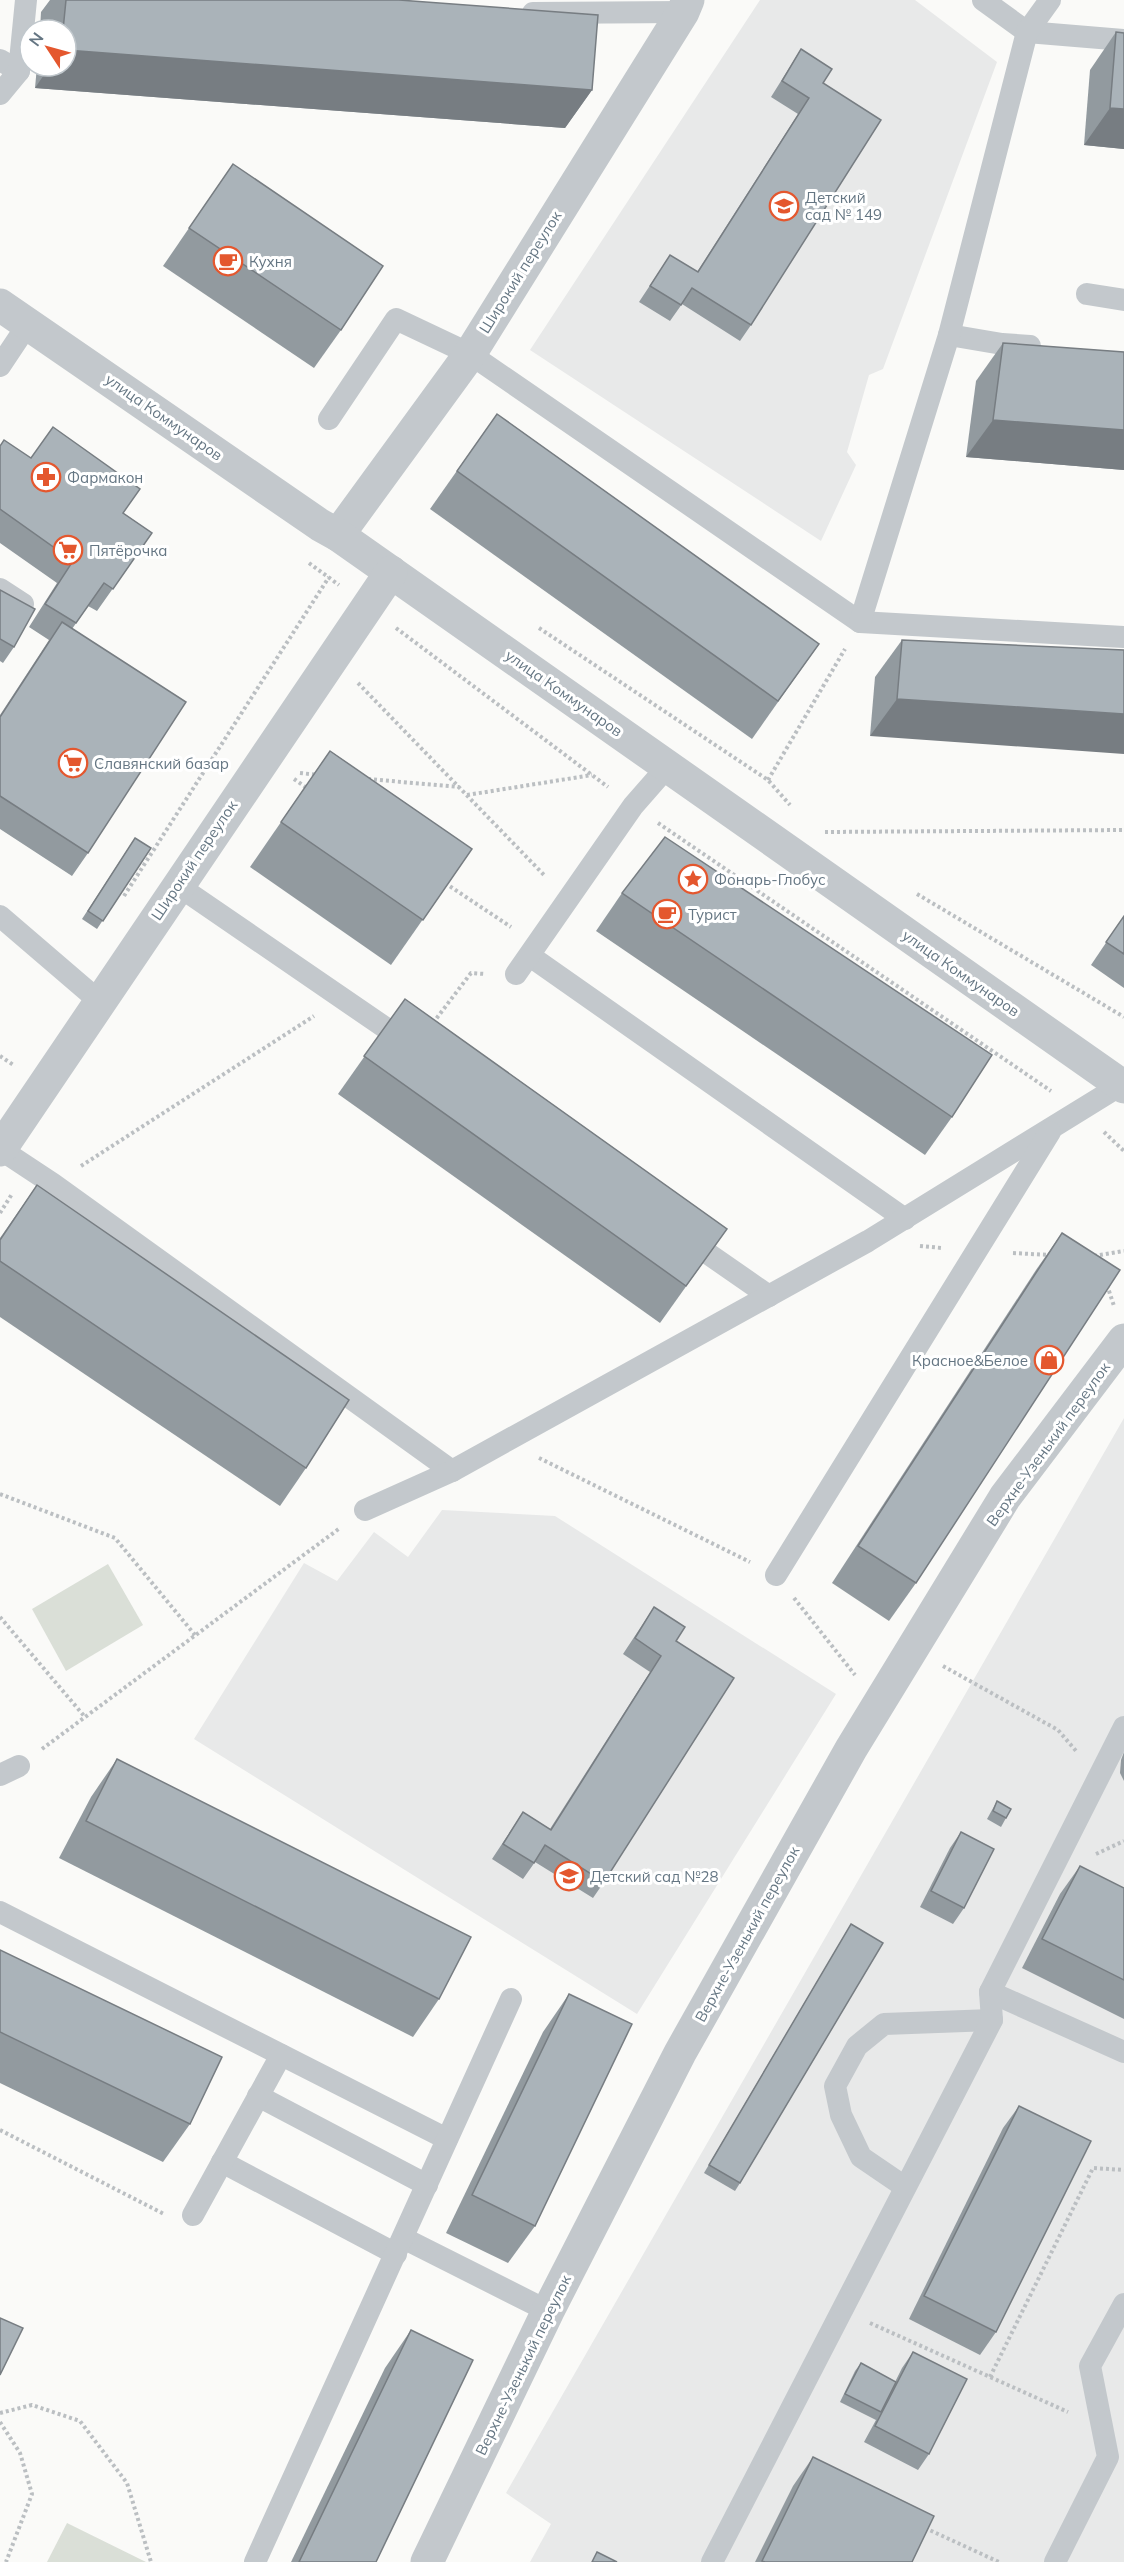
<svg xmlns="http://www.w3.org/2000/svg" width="1124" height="2562" font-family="Mulish,sans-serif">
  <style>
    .built { fill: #e8e9e9 }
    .green { fill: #dadfd7 }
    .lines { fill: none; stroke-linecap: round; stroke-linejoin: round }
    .path { stroke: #bbbfc2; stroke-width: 4; stroke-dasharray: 3 3; stroke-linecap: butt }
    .service { stroke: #c3c8cc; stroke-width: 22 }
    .minor { stroke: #c3c8cc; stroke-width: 33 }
    .tertiary { stroke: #c3c8cc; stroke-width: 33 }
    .wall { fill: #929a9f }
    .shaded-wall { fill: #777d82 }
    .building { fill: #aab3b9; stroke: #777d82; stroke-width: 1.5 }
    .labels { text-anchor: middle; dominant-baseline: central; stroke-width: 6; stroke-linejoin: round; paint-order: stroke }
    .poi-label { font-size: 15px; fill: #657683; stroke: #fff; text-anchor: start }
    .street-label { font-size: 15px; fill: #657683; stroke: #fff }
  </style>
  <rect width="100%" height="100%" fill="#fafaf8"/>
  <g class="built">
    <path d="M760,0h155l82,62 -114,307 -14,6 -22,77 9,13 -35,76 -291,-191z"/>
    <path d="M1124,1418v1144h-594l21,-38 -45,-31z"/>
    <path d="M442,1510l113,6 281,178 -199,320 -443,-275 110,-176 33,18 37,-49 34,25z"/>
  </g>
  <g class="green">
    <path d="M108,1564l35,61 -77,46 -34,-62z"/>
    <path d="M67,2523l79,39h-99z"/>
  </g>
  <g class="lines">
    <g class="path">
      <path d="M309,563l30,22"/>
      <path d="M396,628l212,159"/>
      <path d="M539,628l229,152 22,25"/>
      <path d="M358,683l187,193"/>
      <path d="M300,773l19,2"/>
      <path d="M294,779l14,10"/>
      <path d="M368,779l91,8"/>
      <path d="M768,780l77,-131"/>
      <path d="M467,795l125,-20"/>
      <path d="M658,823l393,268"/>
      <path d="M825,832l299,-2"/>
      <path d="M445,883l66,44"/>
      <path d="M917,894l207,123"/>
      <path d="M124,896l205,-319"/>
      <path d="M433,1023l38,-50 14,1"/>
      <path d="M0,1056l15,10"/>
      <path d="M1104,1132l20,19"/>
      <path d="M81,1166l233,-150"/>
      <path d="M0,1213l12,-19"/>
      <path d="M920,1246l22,2"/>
      <path d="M1013,1253l37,2"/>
      <path d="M1094,1256l30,-5"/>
      <path d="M1107,1285l7,21"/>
      <path d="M539,1458l211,104"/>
      <path d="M0,1494l115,44 80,97"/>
      <path d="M794,1598l61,77"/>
      <path d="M0,1617l85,100"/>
      <path d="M943,1666l115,64 19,22"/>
      <path d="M42,1749l298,-221"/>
      <path d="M1096,1854l28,-13"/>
      <path d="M0,2130l164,84"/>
      <path d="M870,2323l198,89"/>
      <path d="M990,2377l103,-209 31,2"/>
      <path d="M0,2413l32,-8 48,16 47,62 24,79"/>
      <path d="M0,2422l20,31 12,41 -26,68"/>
      <path d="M925,2528l74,34"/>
    </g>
    <g class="service">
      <path d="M983,0l44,32 97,8"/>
      <path d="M533,13l150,-1"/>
      <path d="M0,60l19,11"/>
      <path d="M0,94l19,-23 7,-71"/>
      <path d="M1087,294l37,6"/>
      <path d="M949,335l53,9 28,2"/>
      <path d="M0,366l28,-42"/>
      <path d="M329,419l67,-100 74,35 390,268 264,15"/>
      <path d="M0,589l23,15"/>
      <path d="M860,622l89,-287 78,-303 23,-32"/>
      <path d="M177,885l232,159"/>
      <path d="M0,916l99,85"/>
      <path d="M530,956l375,263"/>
      <path d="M516,974l117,-168 35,-40"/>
      <path d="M0,1149l53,35 399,287"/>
      <path d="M684,1237l85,59"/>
      <path d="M365,1510l87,-39 416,-230 253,-156"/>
      <path d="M776,1575l274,-443"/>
      <path d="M0,1775l19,-9"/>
      <path d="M0,1912l447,227"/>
      <path d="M990,1992l134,60"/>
      <path d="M258,2096l169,89"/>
      <path d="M222,2162l174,92"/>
      <path d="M905,2187l-44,-30 -20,-42 -6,-29 22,-40 27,-22 108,-4"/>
      <path d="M193,2215l88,-160"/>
      <path d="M403,2238l145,73"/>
      <path d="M255,2562l256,-563"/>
      <path d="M712,2562l280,-542 -2,-28 134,-265"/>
      <path d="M1055,2562l53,-105 -18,-91 34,-62"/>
    </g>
    <g class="minor">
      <path d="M338,535l132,-181 213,-342 5,-12"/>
      <path d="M427,2562l121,-251 132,-258 171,-304 154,-252 119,-157"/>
    </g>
    <g class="tertiary">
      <path d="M0,305l320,220 18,10 786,552"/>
      <path d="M0,1150l391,-578"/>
    </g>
  </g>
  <g class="wall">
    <path d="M50,0h349l193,90 -27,38 -530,-40 2,-22h29v-36h-26l1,-18z"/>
    <path d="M1116,32l8,117 -40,-4 6,-75z"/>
    <path d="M801,49l22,34 -72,242 -11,16 -58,-37 -12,17 -31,-19 31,-47 27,17 101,-158 -27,-17z"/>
    <path d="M233,164l108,166 -27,38 -151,-102z"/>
    <path d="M1003,343l121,9v118l-158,-13 10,-76z"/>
    <path d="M497,414l322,230 -67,95 -322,-230z"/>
    <path d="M0,446l31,12 92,55 29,20 -55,78 -9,-5 -16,23 16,224 -16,23 -72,-47v-114l49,-75 -20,-13 28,-44 -57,-40z"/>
    <path d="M0,590l14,57 -11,16 -3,-2z"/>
    <path d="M902,640l222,10 -254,86 5,-59z"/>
    <path d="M330,751l142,98 -81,116 -141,-98z"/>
    <path d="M135,838l16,10 -54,81 -15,-10z"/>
    <path d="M622,893l330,224 -27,38 -329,-224z"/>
    <path d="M1124,916v72l-33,-23z"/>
    <path d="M405,999l322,230 -67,94 -322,-229z"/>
    <path d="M37,1185l269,283 -26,38 -280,-189v-79z"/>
    <path d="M1062,1233l-146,350 -27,38 -57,-38 204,-313z"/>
    <path d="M654,1607l22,34 -72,241 -11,16 -58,-36 -12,17 -31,-20 31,-47 27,17 100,-157 -27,-18z"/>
    <path d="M1124,1752v29l-4,-8 1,-13z"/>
    <path d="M117,1759l322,240 -26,38 -354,-179 32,-61z"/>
    <path d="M997,1801l9,17 -5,9 -14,-8z"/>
    <path d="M961,1832l3,76 -11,16 -33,-17 30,-59z"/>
    <path d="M1080,1866l44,22v131l-102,-51 38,-74z"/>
    <path d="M851,1924l-111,259 -5,8 -31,-18z"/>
    <path d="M0,1950l190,174 -27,38 -163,-79z"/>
    <path d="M569,1994l-34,232 -27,37 -62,-30 97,-201z"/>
    <path d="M1019,2106l-23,226 -16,23 -71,-36 94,-191z"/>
    <path d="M411,2330l-35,232h-85l94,-194z"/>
    <path d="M913,2352l16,102 -11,16 -54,-28 12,-22 -36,-18 15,-31 6,-8 34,19 7,-14z"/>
    <path d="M813,2457l99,105h-157l38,-76z"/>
  </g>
  <g class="shaded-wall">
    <path d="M66,50l526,40 -27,38 -530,-40 15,-22h16z"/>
    <path d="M1110,108l14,1v40l-40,-4z"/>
    <path d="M993,420l131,10v40l-158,-13z"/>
    <path d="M897,699l227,15v40l-254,-18z"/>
  </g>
  <g class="building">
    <path d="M66,0h333l199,15 -6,75 -526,-40v-20h-3z"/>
    <path d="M1116,32l8,1v76l-14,-1z"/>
    <path d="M801,49l31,20 -9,14 58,37 -130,205 -59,-37 -11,17 -31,-19 20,-31 28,17 111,-174 -27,-17z"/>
    <path d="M233,164l150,102 -42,64 -152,-102z"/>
    <path d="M1003,343l121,9v78l-131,-10z"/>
    <path d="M497,414l322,230 -41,57 -321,-230z"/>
    <path d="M53,427l87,62 -17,24 29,20 -39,56 -9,-6 -28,40 -31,-19 28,-43 -73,-52v-63l4,-6 27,18z"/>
    <path d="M0,590l35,19 -21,38 -14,-8z"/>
    <path d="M62,622l124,80 -98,151 -88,-57v-79z"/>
    <path d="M902,640l222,10v64l-227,-15z"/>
    <path d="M330,751l142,98 -49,71 -142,-98z"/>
    <path d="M665,837l327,218 -40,62 -330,-224z"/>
    <path d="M135,838l16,10 -48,73 -15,-10z"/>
    <path d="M1124,916v38l-18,-12z"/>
    <path d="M405,999l322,230 -41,57 -322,-230z"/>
    <path d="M37,1185l312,215 -43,68 -306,-207v-21z"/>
    <path d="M1062,1233l58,37 -204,313 -58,-37z"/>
    <path d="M654,1607l31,20 -9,14 58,37 -130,204 -59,-37 -11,18 -31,-19 20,-32 28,18 110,-174 -26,-18z"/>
    <path d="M117,1759l354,178 -32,62 -353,-178z"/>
    <path d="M997,1801l14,8 -5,9 -13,-7z"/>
    <path d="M961,1832l33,17 -30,59 -33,-17z"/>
    <path d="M1080,1866l44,22v92l-82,-41z"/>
    <path d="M851,1924l32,19 -143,240 -31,-18z"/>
    <path d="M0,1950l222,107 -32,67 -190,-92z"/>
    <path d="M569,1994l63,30 -97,202 -63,-31z"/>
    <path d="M1019,2106l72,35 -95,191 -72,-36z"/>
    <path d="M0,2318l23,10 -23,47z"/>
    <path d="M411,2330l62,30 -97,202h-77z"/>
    <path d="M913,2352l54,27 -38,75 -54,-28z"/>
    <path d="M861,2363l35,19 -15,30 -36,-18z"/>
    <path d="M813,2457l121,59 -22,46h-147l-3,-1z"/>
    <path d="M597,2552l20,10h-25z"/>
  </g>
  <defs>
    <g id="school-ring" transform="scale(1.5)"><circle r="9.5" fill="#fff" stroke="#e4572e" stroke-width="1.5"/><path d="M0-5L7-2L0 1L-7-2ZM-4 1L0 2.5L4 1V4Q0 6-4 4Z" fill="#e4572e"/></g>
    <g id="cafe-ring" transform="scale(1.5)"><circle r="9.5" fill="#fff" stroke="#e4572e" stroke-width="1.5"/><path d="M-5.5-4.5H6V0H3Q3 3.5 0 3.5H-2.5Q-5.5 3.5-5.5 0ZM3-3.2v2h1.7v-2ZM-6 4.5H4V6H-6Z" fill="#e4572e"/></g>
    <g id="pharmacy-ring" transform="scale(1.5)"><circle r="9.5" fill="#fff" stroke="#e4572e" stroke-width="1.5"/><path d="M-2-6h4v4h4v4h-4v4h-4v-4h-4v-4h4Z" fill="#e4572e"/></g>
    <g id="supermarket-ring" transform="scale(1.5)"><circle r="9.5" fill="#fff" stroke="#e4572e" stroke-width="1.5"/><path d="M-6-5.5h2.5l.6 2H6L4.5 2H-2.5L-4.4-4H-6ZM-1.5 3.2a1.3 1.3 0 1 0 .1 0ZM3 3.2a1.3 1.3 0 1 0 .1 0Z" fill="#e4572e"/></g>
    <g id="sight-ring" transform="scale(1.5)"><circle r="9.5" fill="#fff" stroke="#e4572e" stroke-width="1.5"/><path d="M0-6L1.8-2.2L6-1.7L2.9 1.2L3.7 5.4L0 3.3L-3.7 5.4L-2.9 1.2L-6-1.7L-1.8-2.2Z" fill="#e4572e"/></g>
    <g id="shop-ring" transform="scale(1.5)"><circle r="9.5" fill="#fff" stroke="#e4572e" stroke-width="1.5"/><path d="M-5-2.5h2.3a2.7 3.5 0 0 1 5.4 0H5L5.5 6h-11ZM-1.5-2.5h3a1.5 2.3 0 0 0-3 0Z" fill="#e4572e"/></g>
  </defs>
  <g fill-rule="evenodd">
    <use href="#school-ring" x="784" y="206"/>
    <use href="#cafe-ring" x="228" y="261"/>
    <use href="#pharmacy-ring" x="46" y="477"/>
    <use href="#supermarket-ring" x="68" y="550"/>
    <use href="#supermarket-ring" x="73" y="763"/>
    <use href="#sight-ring" x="693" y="879"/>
    <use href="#cafe-ring" x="667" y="914"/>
    <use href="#shop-ring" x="1049" y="1360"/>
    <use href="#school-ring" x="569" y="1876"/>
  </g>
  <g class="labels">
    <g class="poi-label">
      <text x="805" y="197">Детский<tspan x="805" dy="17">сад № 149</tspan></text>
      <text x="249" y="261">Кухня</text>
      <text x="67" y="477">Фармакон</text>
      <text x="89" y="550">Пятёрочка</text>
      <text x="94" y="763">Славянский базар</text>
      <text x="714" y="879">Фонарь-Глобус</text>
      <text x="688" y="914">Турист</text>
      <text x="1028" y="1360" text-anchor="end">Красное&amp;Белое</text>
      <text x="590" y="1876">Детский сад №28</text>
    </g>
    <g class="street-label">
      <text transform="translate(520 272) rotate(-58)">Широкий переулок</text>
      <text transform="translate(164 417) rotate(35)">улица Коммунаров</text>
      <text transform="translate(564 693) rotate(35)">улица Коммунаров</text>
      <text transform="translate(194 860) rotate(-56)">Широкий переулок</text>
      <text transform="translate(961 973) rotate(35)">улица Коммунаров</text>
      <text transform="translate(1048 1444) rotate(-54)">Верхне-Узенький переулок</text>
      <text transform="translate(747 1934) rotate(-61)">Верхне-Узенький переулок</text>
      <text transform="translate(523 2365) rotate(-64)">Верхне-Узенький переулок</text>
    </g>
  </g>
  <g transform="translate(48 48) rotate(306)"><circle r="28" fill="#ffffff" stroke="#c1c8cd" stroke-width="1.5"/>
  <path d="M0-4.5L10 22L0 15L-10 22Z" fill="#e4572e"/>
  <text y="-9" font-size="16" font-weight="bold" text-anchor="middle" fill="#657683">N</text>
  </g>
</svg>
